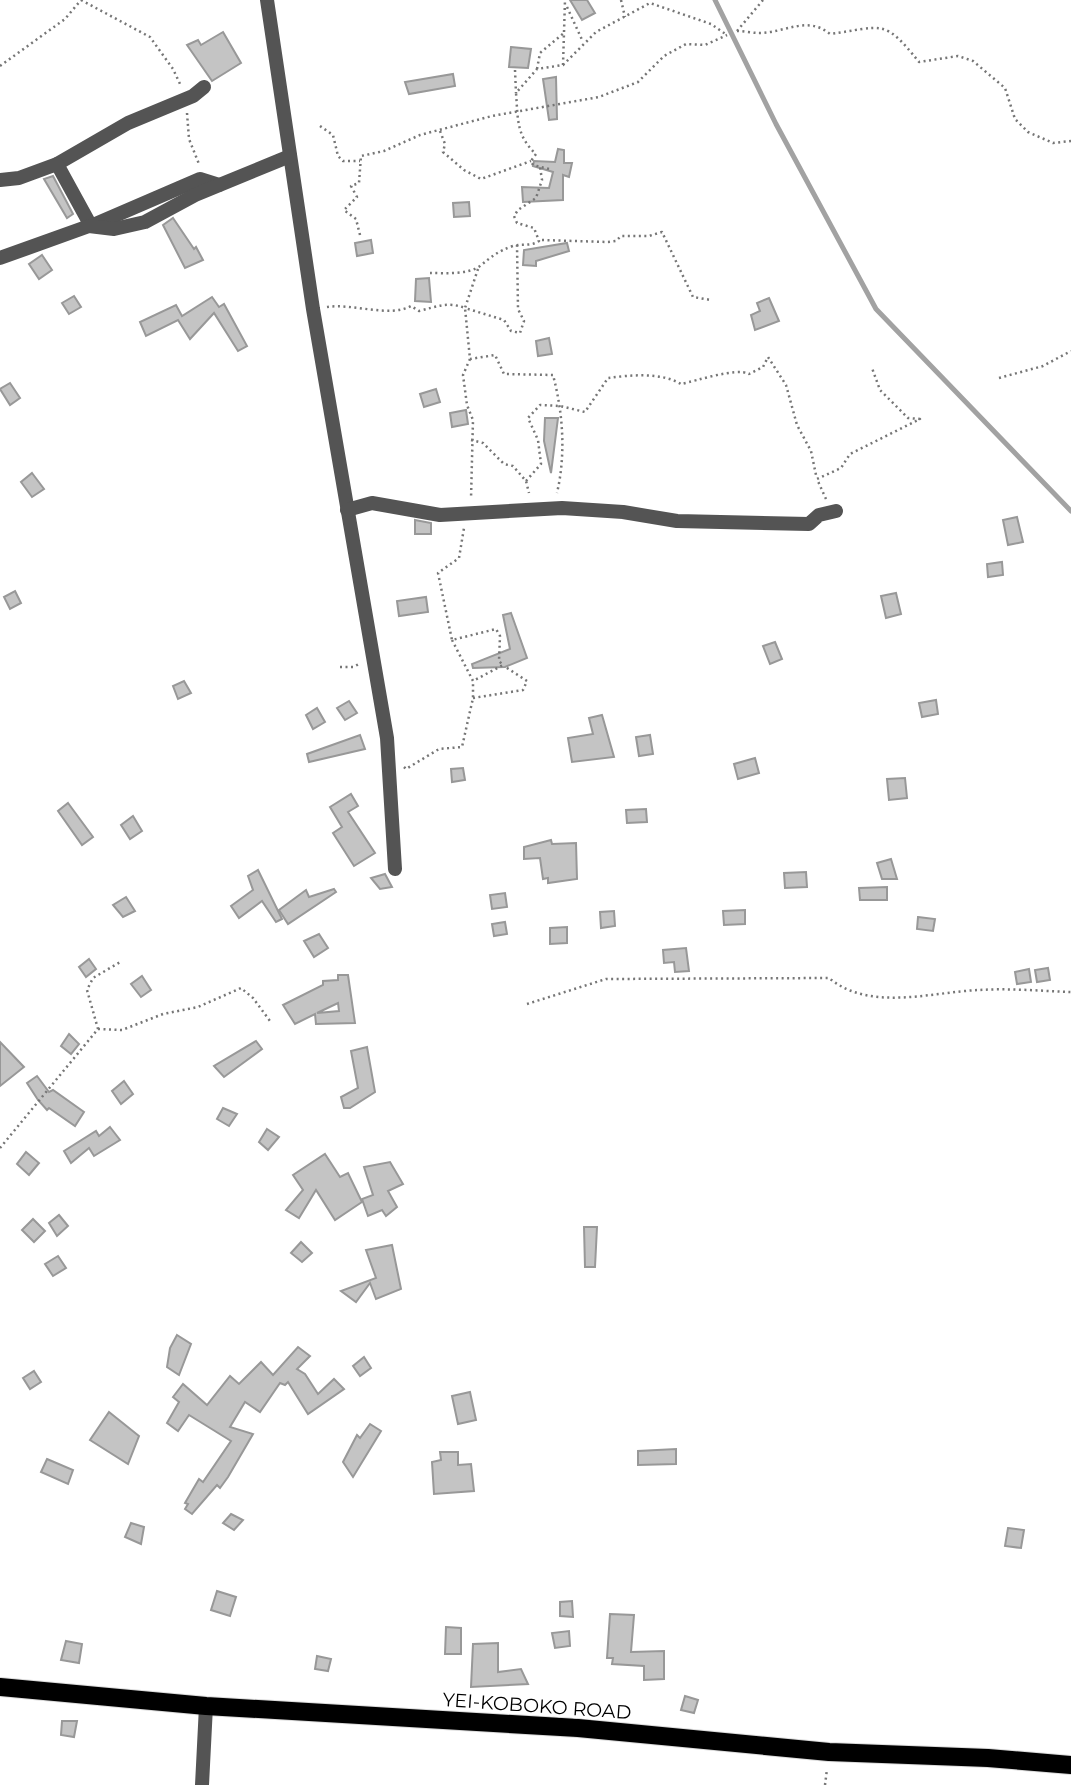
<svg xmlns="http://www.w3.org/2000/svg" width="1071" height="1785" font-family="Montserrat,sans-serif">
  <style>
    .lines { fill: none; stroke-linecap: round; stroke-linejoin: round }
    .stream { stroke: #a2a2a2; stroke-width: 5 }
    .building { fill: #c4c4c4; stroke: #989898; stroke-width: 2; fill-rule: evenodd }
    .primary-casing { stroke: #dbdbdb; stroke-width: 20 }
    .path { stroke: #767676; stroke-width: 2.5; stroke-dasharray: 2 3.5; stroke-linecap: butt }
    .minor { stroke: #545454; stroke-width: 14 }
    .primary { stroke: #000; stroke-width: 18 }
    .labels { text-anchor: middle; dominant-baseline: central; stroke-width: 6; stroke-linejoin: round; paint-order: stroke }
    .street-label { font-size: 19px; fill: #000; stroke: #fff }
  </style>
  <rect width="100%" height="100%" fill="#fff"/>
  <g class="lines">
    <path class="stream" d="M715,0l61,124 100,185 195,202"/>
  </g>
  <g class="building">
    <path d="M570,0h17l8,13 -13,7z"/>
    <path d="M223,32l18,31 -29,18 -25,-36 11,-5 3,5z"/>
    <path d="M511,47l20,2 -3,19 -19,-1z"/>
    <path d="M453,74l2,12 -46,8 -4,-12z"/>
    <path d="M556,77l1,42 -8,1 -6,-41z"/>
    <path d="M558,149l6,1v13h8l-3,14 -6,-2v25l-40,2 -1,-15 27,1 4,-16 -20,-6 1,-5 21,1z"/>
    <path d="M53,176l20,38 -6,4 -23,-39z"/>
    <path d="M469,202l1,14 -16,1 -1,-14z"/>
    <path d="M173,218l21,31 2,-2 7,13 -18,8 -22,-43z"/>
    <path d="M371,240l2,13 -16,3 -2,-13z"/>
    <path d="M567,243l2,8 -33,10v5l-13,-1 1,-15z"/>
    <path d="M42,255l10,15 -13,9 -10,-15z"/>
    <path d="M429,278l2,24 -16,-1 1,-22z"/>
    <path d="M74,296l7,11 -12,7 -7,-11z"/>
    <path d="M212,297l7,10 5,-3 23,42 -9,5 -24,-38 -24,26 -12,-19 -32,16 -6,-14 36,-17 6,11z"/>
    <path d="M769,298l10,23 -24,9 -4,-15 9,-4 -3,-8z"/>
    <path d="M549,338l3,16 -14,2 -2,-15z"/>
    <path d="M10,383l10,15 -10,7 -10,-16z"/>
    <path d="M436,389l4,13 -16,5 -4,-13z"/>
    <path d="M466,410l2,14 -16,3 -2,-14z"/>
    <path d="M545,418h13l-7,55 -7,-32z"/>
    <path d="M32,473l12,16 -12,8 -11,-15z"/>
    <path d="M1017,517l6,25 -15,3 -5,-25z"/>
    <path d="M415,520l16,3v11h-16z"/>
    <path d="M1002,562l1,13 -15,2 -1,-13z"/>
    <path d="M15,591l6,12 -11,6 -6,-12z"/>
    <path d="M896,593l5,21 -15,4 -5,-22z"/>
    <path d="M426,597l2,15 -29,4 -2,-15z"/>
    <path d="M511,613l16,45 -22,9 -32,1 -1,-4 38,-15 -7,-34z"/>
    <path d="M775,642l7,17 -12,5 -7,-18z"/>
    <path d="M184,681l7,12 -13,6 -5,-13z"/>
    <path d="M936,700l2,14 -16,3 -3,-14z"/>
    <path d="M349,701l8,12 -12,7 -8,-12z"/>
    <path d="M317,708l8,14 -12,7 -7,-14z"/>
    <path d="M602,715l12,42 -42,5 -4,-24 25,-4 -4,-16z"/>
    <path d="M360,735l5,14 -56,13 -2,-8z"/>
    <path d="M650,735l3,19 -14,2 -3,-19z"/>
    <path d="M755,758l4,15 -21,6 -4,-15z"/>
    <path d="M463,768l2,12 -13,2 -1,-13z"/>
    <path d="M905,778l2,20 -18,2 -2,-21z"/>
    <path d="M351,794l7,12 -10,6 27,41 -21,13 -21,-33 9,-6 -12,-20z"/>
    <path d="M68,803l25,34 -11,8 -24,-34z"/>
    <path d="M646,809l1,13 -20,1 -1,-13z"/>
    <path d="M133,816l9,15 -12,8 -9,-14z"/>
    <path d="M551,840l1,4 24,-1 1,36 -29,4v-5l-5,1 -3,-21 -16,1v-12z"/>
    <path d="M891,859l6,20h-15l-5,-16z"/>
    <path d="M258,870l24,49 -6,3 -14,-21 -23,17 -8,-12 22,-16 -5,-14z"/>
    <path d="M806,872l1,15 -22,1 -1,-15z"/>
    <path d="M385,874l7,13 -12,2 -9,-11z"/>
    <path d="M887,887v13h-27l-1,-12z"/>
    <path d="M334,889l2,3 -48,32 -9,-14 27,-20 3,7z"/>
    <path d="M505,893l2,14 -15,2 -2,-14z"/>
    <path d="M126,897l9,14 -12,6 -10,-12z"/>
    <path d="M745,910v14l-21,1 -1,-14z"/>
    <path d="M614,911l1,15 -14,2 -1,-16z"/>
    <path d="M918,917l17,2 -2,12 -16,-2z"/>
    <path d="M505,922l2,12 -13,2 -2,-12z"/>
    <path d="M567,927v16l-17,1v-16z"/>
    <path d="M319,934l9,14 -14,9 -10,-16z"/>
    <path d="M686,948l3,23 -14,1 -1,-10 -10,1 -1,-13z"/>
    <path d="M89,959l7,10 -10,8 -7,-10z"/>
    <path d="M1048,968l2,12 -13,2 -2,-12z"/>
    <path d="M1029,969l2,13 -14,2 -2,-12z"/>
    <path d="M338,975h10l7,48 -39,1 -1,-10 -20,10 -12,-19 40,-20v-4l15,-1zM338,1003l1,8 -22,2z"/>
    <path d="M142,976l9,14 -10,7 -10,-13z"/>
    <path d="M69,1034l10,10 -8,10 -10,-8z"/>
    <path d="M256,1041l6,8 -38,28 -10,-11z"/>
    <path d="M0,1042l24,25 -24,19z"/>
    <path d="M367,1047l8,45 -25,16h-6l-3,-11 17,-9 -7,-37z"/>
    <path d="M37,1076l12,16 4,-2 31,22 -9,14 -26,-18 -2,2 -9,-10 -11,-17z"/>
    <path d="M124,1081l9,13 -12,10 -9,-13z"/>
    <path d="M223,1108l14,6 -8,12 -12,-7z"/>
    <path d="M110,1127l10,13 -26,16 -5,-8 -18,15 -7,-12 32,-20 3,5z"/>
    <path d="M267,1129l12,8 -11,13 -9,-8z"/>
    <path d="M26,1152l13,11 -10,12 -12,-11z"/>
    <path d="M325,1154l15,23 8,-4 14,29 -27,18 -19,-30 -17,28 -13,-8 17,-20 -10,-15z"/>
    <path d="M390,1162l13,22 -15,7 9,16 -11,9 -4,-6 -14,6 -6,-17 11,-4 -9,-28z"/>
    <path d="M59,1215l9,11 -11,10 -8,-13z"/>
    <path d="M33,1219l12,12 -11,11 -12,-12z"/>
    <path d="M584,1227h13l-2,40h-10z"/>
    <path d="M301,1242l11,11 -10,9 -11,-9z"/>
    <path d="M392,1245l9,44 -25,10 -6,-16 -14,19 -15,-11 35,-13 -10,-28z"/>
    <path d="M58,1256l8,12 -13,8 -8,-12z"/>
    <path d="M177,1335l14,9 -12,31 -12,-8 3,-19z"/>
    <path d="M298,1347l12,9 -13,13 8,5 13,20 16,-15 10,10 -36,25 -20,-32 -3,3 -5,-2 -20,29 -15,-10 -15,25 23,7 -25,43 -8,11 -3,-3 -25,29 -7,-5 3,-5 -3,-1 14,-24 4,3 28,-41 -42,-26 -11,16 -11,-8 12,-21 -6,-5 10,-13 24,21 23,-29 9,8 22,-22 12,13z"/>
    <path d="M364,1357l7,11 -11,8 -7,-10z"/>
    <path d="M34,1371l7,11 -11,7 -7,-11z"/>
    <path d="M470,1392l6,28 -18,4 -6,-28z"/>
    <path d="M109,1412l30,24 -11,28 -38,-24z"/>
    <path d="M370,1424l11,7 -28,46 -10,-15 14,-27 3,3z"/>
    <path d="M676,1449v15l-38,1v-14z"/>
    <path d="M440,1452h18v13l13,-1 3,27 -40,3 -2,-32 9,-2z"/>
    <path d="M47,1459l26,11 -5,14 -27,-12z"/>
    <path d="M231,1514l12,6 -9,10 -11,-7z"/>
    <path d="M131,1523l13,4 -3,17 -16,-7z"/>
    <path d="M1008,1528l16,2 -3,18 -16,-2z"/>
    <path d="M217,1591l19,6 -6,19 -19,-6z"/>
    <path d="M572,1601l1,16 -13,-1v-14z"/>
    <path d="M610,1614l24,1 -3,37 33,-1v28l-20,1v-14l-32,-2 1,-6h-6z"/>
    <path d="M446,1627l15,1v26h-16z"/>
    <path d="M569,1631l1,15 -15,2 -3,-15z"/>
    <path d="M66,1641l16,3 -3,19 -18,-3z"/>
    <path d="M498,1643v29l23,-3 7,15 -57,3 2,-43z"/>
    <path d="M317,1656l14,3 -3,12 -13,-2z"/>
    <path d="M685,1696l13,4 -4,13 -13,-3z"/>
    <path d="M62,1721h15l-3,16 -13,-2z"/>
  </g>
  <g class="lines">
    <g class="primary-casing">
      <path id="primary" d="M0,1687l206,19 372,22 251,24 159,6 83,7"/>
    </g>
    <g class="path">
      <path d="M81,0l69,37 23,32 8,17"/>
      <path d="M621,0l4,17"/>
      <path d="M567,7l16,35"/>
      <path d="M737,31c7,0 15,2 22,2 26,0 48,-18 71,1 53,-7 53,-17 89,28l39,-6 15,5 32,27 10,31 13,13 25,11 18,-2"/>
      <path d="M737,31l26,-31"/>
      <path d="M563,65l2,-65"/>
      <path d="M0,66l65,-47 16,-19"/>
      <path d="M537,69l3,-16 25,-21"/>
      <path d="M515,70l1,23"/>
      <path d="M187,113l2,26 10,25"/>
      <path d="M320,126l13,9 5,21 5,5h17"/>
      <path d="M440,131l5,13 -2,8 21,18 17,9 50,-18"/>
      <path d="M549,169l-16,-4 -2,-4 5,-7c-20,-18 -18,-36 -20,-61l21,-24 26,-4 33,-33 54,-29 61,21 16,11"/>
      <path d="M360,235l-4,-16 -12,-9 13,-13 -6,-11 8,-3 2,-27 23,-5 36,-16 72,-19 107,-19 39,-15 26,-26 22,-12 19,1 22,-10"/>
      <path d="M542,240l66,2 8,-1 5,-5h28l13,-4 31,65 18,3"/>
      <path d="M478,269l-13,39 39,12 7,11 9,2 4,-12 -6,-12 -1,-64"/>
      <path d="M430,273c15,0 37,2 50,-7 11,-9 18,-15 33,-20 10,-3 17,1 26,-5l-5,-13 -17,-5 -3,-7 4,-6 18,-12 6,-18 -2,-13"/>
      <path d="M327,307c26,-4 62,11 84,-1l8,5c17,-4 28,-10 46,-3l5,51 25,-4 9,19 49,1c10,38 13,79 4,118"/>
      <path d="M470,359l-7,16 4,30 6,15 -2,79"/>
      <path d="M999,378l44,-12 28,-15"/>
      <path d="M471,440l12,3 21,21 9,2 13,15 3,12"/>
      <path d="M526,481l15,-17 -3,-24 -10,-22 12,-13 20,1 25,6 23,-34c22,-3 53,-6 73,6 15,-3 56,-17 68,-10l14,-7 5,-10 18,28 11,40 14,26 5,24"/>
      <path d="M826,499l-9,-20 24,-11 9,-14 70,-35 -12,-1 -28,-28 -8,-22"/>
      <path d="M452,640l21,41 30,-16 -4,-4 1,-25 -4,-7 -44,11 -14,-67 21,-15 5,-30"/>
      <path d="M340,667h13l6,-3"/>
      <path d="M473,698l50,-8 4,-9 -23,-15"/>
      <path d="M404,767l2,2 33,-20 23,-2 11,-49v-17"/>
      <path d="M527,1004l79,-25 223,-1c41,34 102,14 150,12 30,-2 62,1 92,2"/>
      <path d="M98,1029l24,1 41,-16 35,-7 43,-19 12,10 17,23"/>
      <path d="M0,1148l98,-119 -11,-39 6,-12 29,-17"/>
      <path d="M825,1785l2,-16"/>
    </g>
    <g class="minor">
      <path d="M267,0l46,309 74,429 8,131"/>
      <path d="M57,164l71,-41 65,-27 11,-9"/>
      <path d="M0,180l19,-2 38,-14 34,62 109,-47 19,6"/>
      <path d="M0,258l89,-32 25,3 31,-7 50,-27 95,-39"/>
      <path d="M347,510l25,-7 68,12 122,-7 61,4 54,9 132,3 10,-9 17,-4"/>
      <path d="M202,1785l4,-79"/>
    </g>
    <use href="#primary" class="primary"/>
  </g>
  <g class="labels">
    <g class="street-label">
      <text transform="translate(537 1706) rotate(4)">YEI-KOBOKO ROAD</text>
    </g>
  </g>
</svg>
